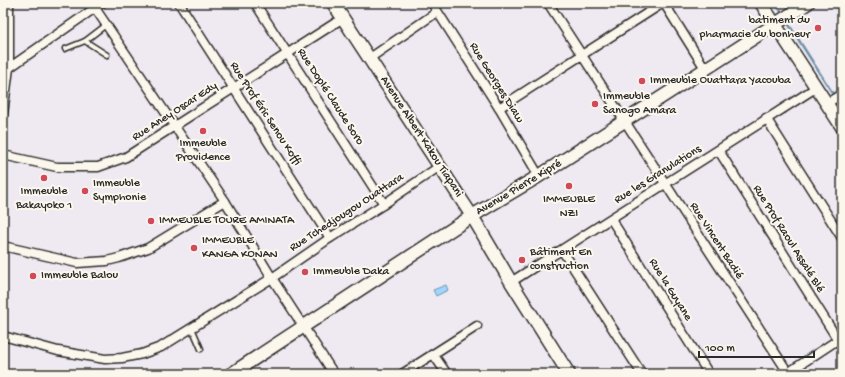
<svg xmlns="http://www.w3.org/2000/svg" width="845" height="377" font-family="'Gochi Hand',sans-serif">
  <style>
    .built { fill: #e7e1f5 }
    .water { fill: #a0d6ff; stroke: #7192aa }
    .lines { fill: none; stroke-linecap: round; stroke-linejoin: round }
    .stream { stroke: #7192aa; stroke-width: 2.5 }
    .lane-casing { stroke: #2b2b2b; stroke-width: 7 }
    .street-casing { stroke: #2b2b2b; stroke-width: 11 }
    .secondary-casing { stroke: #2b2b2b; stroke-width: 15 }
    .lane { stroke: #fbf7ec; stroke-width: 4 }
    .street { stroke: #fbf7ec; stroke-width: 8 }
    .secondary { stroke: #fbf7ec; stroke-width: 12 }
    .poi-dot { fill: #d1495b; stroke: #fbf7ec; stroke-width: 1.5 }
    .labels { text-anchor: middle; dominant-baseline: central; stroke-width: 4; stroke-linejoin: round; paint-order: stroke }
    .poi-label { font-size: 12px; fill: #2b2b2b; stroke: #fbf7ec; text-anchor: start }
    .street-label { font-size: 12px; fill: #2b2b2b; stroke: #fbf7ec }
  </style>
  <rect width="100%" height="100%" fill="#efeaf1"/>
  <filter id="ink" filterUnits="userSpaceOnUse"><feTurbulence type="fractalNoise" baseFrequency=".025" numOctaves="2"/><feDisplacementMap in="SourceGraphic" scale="8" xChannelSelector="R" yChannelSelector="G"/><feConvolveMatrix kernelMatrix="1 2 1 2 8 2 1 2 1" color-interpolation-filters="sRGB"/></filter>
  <g filter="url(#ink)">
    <path class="built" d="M829,3h13v20z"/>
    <path class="water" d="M446,285l2,5 -12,6 -3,-6z"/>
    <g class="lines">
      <g class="stream">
        <path d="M775,3l8,11"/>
        <path d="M786,20l56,88"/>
      </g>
      <g class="lane-casing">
        <g id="lane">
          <path d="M85,41l21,-16"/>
          <path d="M65,49l20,-8 22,14"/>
          <path d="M192,328l9,21"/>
        </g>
      </g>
      <g class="street-casing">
        <g id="street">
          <path d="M179,3l151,235"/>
          <path d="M255,3l129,201"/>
          <path d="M432,3l67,105 40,68"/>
          <path d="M548,3l241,371"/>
          <path d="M664,3l42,67"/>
          <path d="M95,8l130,193 47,77 62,96"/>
          <path d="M370,58l67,-46"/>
          <path d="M9,68l93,-65"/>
          <path d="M827,103l15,-9"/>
          <path d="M499,108l164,-105"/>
          <path d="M3,114l6,-46v-65"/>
          <path d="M766,118l76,120"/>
          <path d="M719,151l119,189"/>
          <path d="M3,155l54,12h41l28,-10 217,-139"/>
          <path d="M611,219l98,155"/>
          <path d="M3,246l74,17 30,-2 12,-3 29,-10 77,-47"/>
          <path d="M562,250l80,124"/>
          <path d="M511,282l306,-195"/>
          <path d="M3,336l55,15 47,8 17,-1 20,-4 19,-7 111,-69 58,-40 54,-34 56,-38"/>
          <path d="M433,354l14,20"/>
          <path d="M402,374l75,-48"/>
          <path d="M786,374l56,-37"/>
        </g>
      </g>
      <g class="secondary-casing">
        <g id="secondary">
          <path d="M333,3l139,213 39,66 58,92"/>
          <path d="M761,3l81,124"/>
          <path d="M231,374l241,-158 67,-40 269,-173"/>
        </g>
      </g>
      <use href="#lane" class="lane"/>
      <use href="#street" class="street"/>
      <use href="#secondary" class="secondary"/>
    </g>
  </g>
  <g class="poi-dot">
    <circle cx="818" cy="28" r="4"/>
    <circle cx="642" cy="81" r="4"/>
    <circle cx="595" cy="104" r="4"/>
    <circle cx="203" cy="131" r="4"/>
    <circle cx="44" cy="178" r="4"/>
    <circle cx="569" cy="186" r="4"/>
    <circle cx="85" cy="191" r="4"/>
    <circle cx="151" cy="221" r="4"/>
    <circle cx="194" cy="248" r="4"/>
    <circle cx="522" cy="260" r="4"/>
    <circle cx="305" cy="272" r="4"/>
    <circle cx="33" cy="276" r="4"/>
  </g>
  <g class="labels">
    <g class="poi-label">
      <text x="810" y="21" text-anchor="end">batiment du<tspan x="810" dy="14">pharmacie du bonheur</tspan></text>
      <text x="650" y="81">Immeuble Ouattara Yacouba</text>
      <text x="603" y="97">Immeuble<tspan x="603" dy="14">Sanogo Amara</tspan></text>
      <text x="203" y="144" text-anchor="middle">Immeuble<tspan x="203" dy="14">Providence</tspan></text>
      <text x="93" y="184">Immeuble<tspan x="93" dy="14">Symphonie</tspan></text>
      <text x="44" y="192" text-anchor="middle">Immeuble<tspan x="44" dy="14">Bakayoko 1</tspan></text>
      <text x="569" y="200" text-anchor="middle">IMMEUBLE<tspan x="569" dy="14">NZI</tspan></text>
      <text x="159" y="221">IMMEUBLE TOURE AMINATA</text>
      <text x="202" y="241">IMMEUBLE<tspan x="202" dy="14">KANGA KONAN</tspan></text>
      <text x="530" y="253">Bâtiment En<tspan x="530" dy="14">construction</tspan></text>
      <text x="313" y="272">Immeuble Daka</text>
      <text x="41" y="276">Immeuble Balou</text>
    </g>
    <g class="street-label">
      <text transform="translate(496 83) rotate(58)">Rue Georges Diaw</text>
      <text transform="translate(330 97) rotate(57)">Rue Doplé Claude Soro</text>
      <text transform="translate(175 112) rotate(-33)">Rue Aney Oscar Edy</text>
      <text transform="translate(265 114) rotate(57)">Rue Prof Éric Senou Koffi</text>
      <text transform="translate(421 137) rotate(57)">Avenue Albert Kakou Tiapani</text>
      <text transform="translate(658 175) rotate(-32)">Rue les Granulations</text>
      <text transform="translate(519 188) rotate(-31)">Avenue Pierre Kipré</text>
      <text transform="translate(347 213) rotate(-33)">Rue Tchedjougou Ouattara</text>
      <text transform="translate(788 239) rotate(58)">Rue Prof Raoul Assalé Blé</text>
      <text transform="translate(716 241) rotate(57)">Rue Vincent Badié</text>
      <text transform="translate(670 290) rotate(58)">Rue la Guyane</text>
    </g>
  </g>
  <rect width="845" height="377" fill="none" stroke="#fbf7ec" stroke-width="16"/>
  <rect x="8" y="8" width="829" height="361" fill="none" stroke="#2b2b2b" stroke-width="1.5" filter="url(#ink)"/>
  <path d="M699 351v6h115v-6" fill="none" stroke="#2b2b2b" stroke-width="2"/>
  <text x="705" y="351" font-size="12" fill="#2b2b2b" stroke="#fbf7ec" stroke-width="3" paint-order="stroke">100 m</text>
</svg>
